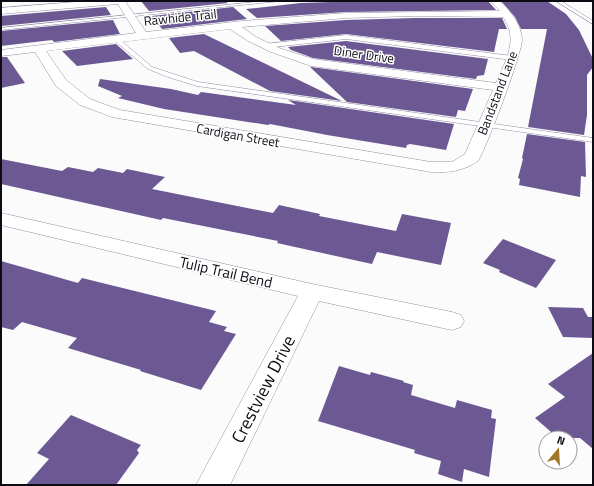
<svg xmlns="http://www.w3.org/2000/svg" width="594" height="486" font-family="'Titillium Web',sans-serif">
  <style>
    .building { fill: #6c5994 }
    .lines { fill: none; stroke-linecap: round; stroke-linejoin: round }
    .lane-casing { stroke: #948ea6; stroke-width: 1 }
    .street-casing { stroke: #948ea6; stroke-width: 1 }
    .lane { fill: #fff; fill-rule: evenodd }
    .street { fill: #fff; fill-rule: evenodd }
    .labels { text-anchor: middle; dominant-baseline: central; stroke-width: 3; stroke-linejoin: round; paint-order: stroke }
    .far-street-label { font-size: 13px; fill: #0c0a12; stroke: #fff }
    .street-label { font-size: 15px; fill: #0c0a12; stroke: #fff }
    .near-street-label { font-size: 18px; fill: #0c0a12; stroke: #fff }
  </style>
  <rect width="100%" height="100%" fill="#fbfbfb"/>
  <g class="building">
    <path d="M141,1h84l3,2 -79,8z"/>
    <path d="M362,1h126l8,9 -150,2 -89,6 -11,-9 55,-6z"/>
    <path d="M501,1h46l19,13 13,16 14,29v8l-6,8v40l-3,20 -56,-8 19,-98h-26l-6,-12z"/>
    <path d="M106,7l5,8 -110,11v-10z"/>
    <path d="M233,7l14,12 -85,10 -10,-13z"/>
    <path d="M415,18h87l5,11h-8l-5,23 -148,-18 -65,7 -16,-15 81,-6z"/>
    <path d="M113,20l7,14 -66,8 -2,-2 -51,6v-15z"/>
    <path d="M204,34l138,67 -72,-10 -76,-40 -14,2 -11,-15z"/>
    <path d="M346,41l142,18 -4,16 -7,1 -1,3 -163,-21 -22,-8 -3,-3z"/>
    <path d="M116,44l17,15 -56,7 -15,-15z"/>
    <path d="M1,57h6l18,26 -24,5z"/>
    <path d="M310,67h1l162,22 -8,22 -7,-1 -2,7 -109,-15z"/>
    <path d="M100,79l71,10 27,6 3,-3 95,13 -8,-5 166,24 -8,26 -36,-6 -3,1 -1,3 -79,-13 -57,-11 -2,1 -104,-16 -46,-11 4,-2 -24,-10z"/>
    <path d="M527,134l58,8 1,35 -5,-1 -1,21 -61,-12 1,-6 -2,-1 5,-19 -1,-1z"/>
    <path d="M1,159l61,12 6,-4 25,5 5,-4 25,5 4,-4 38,8 -13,12 121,24 6,-8 41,9 -1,2 77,15 6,-17 49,9 -10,42 -64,-13 -5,12 -95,-21 1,-2 -115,-23 -2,2 -160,-36z"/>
    <path d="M503,239l53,21 -20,28 -37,-16 1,-2 -17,-7z"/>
    <path d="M1,261l77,22 4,-5 134,33 -7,11 18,5 -3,4 12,3 -35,56 -61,-19 1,-1 -73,-22 9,-10 -55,-16 -9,8 -12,-3z"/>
    <path d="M548,307l35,1 5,9h5v21l-30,-1z"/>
    <path d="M593,353v96l-13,-11h-22l-23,-20 30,-21 -17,-13z"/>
    <path d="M339,366l31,9 1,-3 33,9 -1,1 10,3 -2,10 44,13 2,-8 35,10 -1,8 5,1 -7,58 -25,-8 -2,13 -24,-8 3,-13 -27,-8 1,-3 -97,-29z"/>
    <path d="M71,415l70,30 -4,5 2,3 -23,32h-90l23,-26 -12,-6z"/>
  </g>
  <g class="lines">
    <g class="lane-casing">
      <g id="lane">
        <path d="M265,1h15l-279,29v-2z"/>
        <path d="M556,1h5l32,20v3z"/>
        <path d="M346,35l166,21 3,2 -3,2 -166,-21 -81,9 -3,-2 3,-2z"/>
        <path d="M114,38h4l34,29 46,15 395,56v4l-396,-56 -29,-9 -20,-8 -34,-29z"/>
      </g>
    </g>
    <g class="street-casing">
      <g id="street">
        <path d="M88,1h37l21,31 96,-11 104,-8 154,-2 -10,-10h9c11,9 22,23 23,38 1,12 -36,110 -44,122 -14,10 -30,12 -47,11l-319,-55 -32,-12 -24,-19 -21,-34 -34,4v-6l135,-17 -18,-29 -117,10v-6zM415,16l88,1c16,22 3,43 -7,66l-183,-24 -34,-11 -23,-11 -14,-10 104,-9zM230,29l18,12 23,11 40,14 182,24 -28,64 -13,8h-21l-311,-52 -30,-11 -24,-19 -20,-29z"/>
        <path d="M1,213l311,71 140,28 9,3 3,6 -3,6 -9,3 -133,-29 -89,184h-34l102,-189 -297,-71z"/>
      </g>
    </g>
    <use href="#lane" class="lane"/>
    <use href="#street" class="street"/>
  </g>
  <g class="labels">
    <g class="far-street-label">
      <text transform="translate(180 17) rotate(-6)">Rawhide Trail</text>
      <text transform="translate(364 54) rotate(8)">Diner Drive</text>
      <text transform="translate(497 93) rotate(-69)">Bandstand Lane</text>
      <text transform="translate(238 135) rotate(10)">Cardigan Street</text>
    </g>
    <g class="street-label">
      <text transform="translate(226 272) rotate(13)">Tulip Trail Bend</text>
    </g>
    <g class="near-street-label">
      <text transform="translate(263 389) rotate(-63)">Crestview Drive</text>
    </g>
  </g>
  <rect width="594" height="486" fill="none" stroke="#0c0a12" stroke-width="4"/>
  <g transform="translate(558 450) rotate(18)"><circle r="19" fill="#ffffff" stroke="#9e9da0"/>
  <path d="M0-3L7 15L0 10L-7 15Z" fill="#a27627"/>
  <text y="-6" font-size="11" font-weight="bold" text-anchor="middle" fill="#0c0a12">N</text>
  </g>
</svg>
